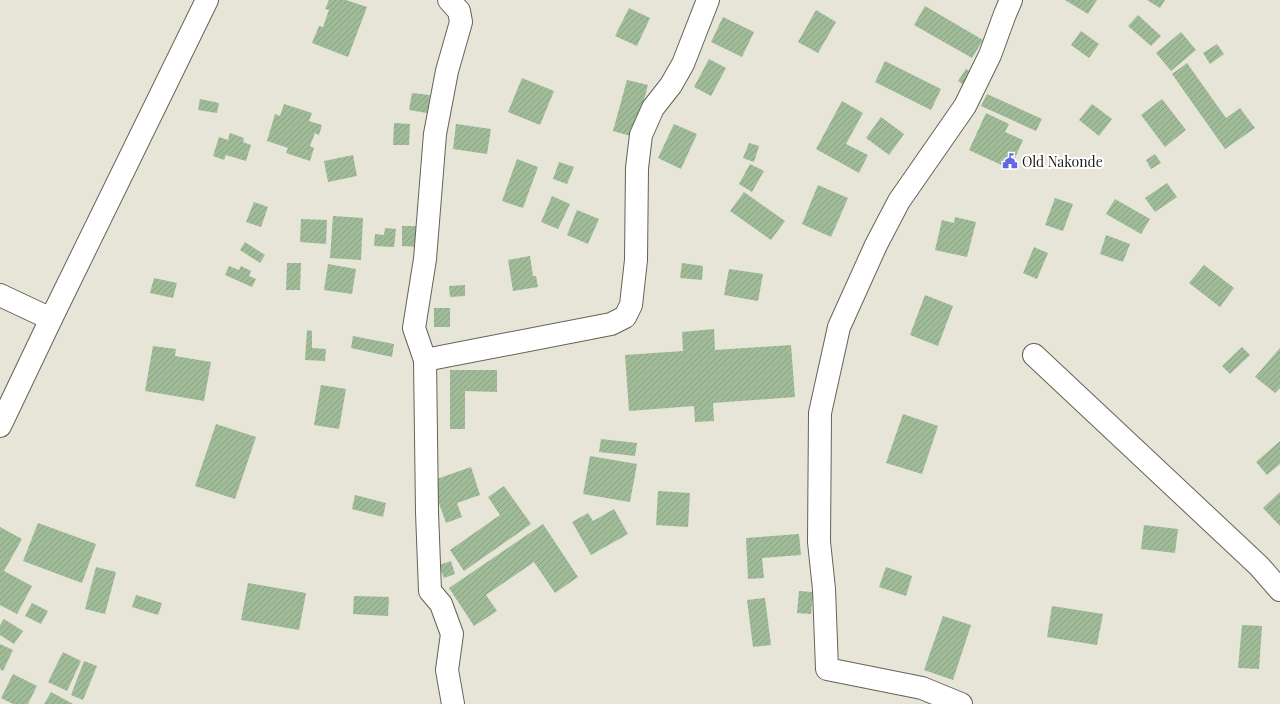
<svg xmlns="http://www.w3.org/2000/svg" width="1280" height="704" font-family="'Playfair Display',serif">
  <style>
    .building { fill: url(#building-hatch) }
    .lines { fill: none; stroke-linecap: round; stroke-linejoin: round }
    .minor-casing { stroke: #646357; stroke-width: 24 }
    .minor { stroke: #fff; stroke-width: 22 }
    .labels { text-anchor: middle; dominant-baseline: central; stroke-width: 4; stroke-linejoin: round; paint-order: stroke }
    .poi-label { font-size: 14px; fill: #1c1c17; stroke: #fff; text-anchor: start }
  </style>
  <defs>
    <pattern id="building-hatch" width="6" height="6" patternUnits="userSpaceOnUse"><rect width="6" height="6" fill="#a0bb98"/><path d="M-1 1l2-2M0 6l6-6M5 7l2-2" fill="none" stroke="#89a082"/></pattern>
  </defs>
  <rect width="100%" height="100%" fill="#e6e5d8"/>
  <g class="building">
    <path d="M329,0h17l21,7 -19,50 -36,-14 7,-17 4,1 6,-17 -4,-1z"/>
    <path d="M1065,0h32l-9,14z"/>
    <path d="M1147,0h18l-5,8z"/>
    <path d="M925,6l58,34 -11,18 -58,-33z"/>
    <path d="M629,8l21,10 -13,28 -22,-10z"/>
    <path d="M816,10l20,12 -18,31 -20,-11z"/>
    <path d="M1138,15l23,21 -10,10 -23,-20z"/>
    <path d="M723,17l31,15 -12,25 -31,-15z"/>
    <path d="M1081,31l18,13 -10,14 -18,-13z"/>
    <path d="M1181,32l15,18 -25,21 -15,-18z"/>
    <path d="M1217,44l7,10 -14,10 -7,-11z"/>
    <path d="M709,59l17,9 -15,28 -17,-9z"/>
    <path d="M885,61l56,28 -10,21 -56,-28z"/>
    <path d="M1187,63l39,55 14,-10 15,20 -30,21 -53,-75z"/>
    <path d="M966,69l9,6 -8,12 -9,-6z"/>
    <path d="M522,78l32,13 -14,34 -32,-13z"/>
    <path d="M627,80l21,5 -14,52 -21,-6z"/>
    <path d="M412,93l18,2 -3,18 -18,-3z"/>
    <path d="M987,94l55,25 -6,12 -55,-25z"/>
    <path d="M200,99l19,4 -2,10 -19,-3z"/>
    <path d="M1162,99l24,31 -21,17 -24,-32z"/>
    <path d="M842,101l21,12 -17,31 22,11 -9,18 -43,-24z"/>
    <path d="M284,104l28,9 -3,8 13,4 -3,10 -4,-2 -5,13 4,2 -4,13 -24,-8 2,-5 -21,-7 8,-27 5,2z"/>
    <path d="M1092,104l20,15 -13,17 -20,-16z"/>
    <path d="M986,113l23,11 -4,8 18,8 -13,29 -41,-19z"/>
    <path d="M881,117l23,17 -15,21 -23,-17z"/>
    <path d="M394,123l16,1 -1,21h-16z"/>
    <path d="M456,124l35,5 -4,25 -34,-5z"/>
    <path d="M674,124l23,10 -16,35 -23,-11z"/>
    <path d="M230,133l14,5 -1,4 8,3 -5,16 -20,-6 -2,5 -11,-4 6,-19 9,3z"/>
    <path d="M749,143l10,3 -5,16 -11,-4z"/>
    <path d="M1155,154l6,9 -10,6 -5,-9z"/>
    <path d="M353,155l4,21 -29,6 -4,-21z"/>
    <path d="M517,159l21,8 -15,41 -21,-7z"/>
    <path d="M559,162l15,5 -7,17 -14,-5z"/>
    <path d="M750,164l14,7 -12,21 -13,-8z"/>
    <path d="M1167,183l10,14 -22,15 -10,-14z"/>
    <path d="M818,185l30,13 -17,39 -29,-13z"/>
    <path d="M744,192l41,29 -14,19 -41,-29z"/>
    <path d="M552,196l18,8 -12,25 -17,-7z"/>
    <path d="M1055,198l18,6 -10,27 -18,-6z"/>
    <path d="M1115,199l35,20 -9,15 -35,-20z"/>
    <path d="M254,202l14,5 -7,20 -15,-5z"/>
    <path d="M577,210l22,9 -11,25 -21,-9z"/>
    <path d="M333,216l30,2 -2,42 -31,-2z"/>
    <path d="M955,217l21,5 -9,35 -32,-7 7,-30 12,3z"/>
    <path d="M301,219l26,1 -1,24 -26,-2z"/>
    <path d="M402,226h16v21l-16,-1z"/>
    <path d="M385,228l11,1 -2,18 -20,-1 1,-12 9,1z"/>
    <path d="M1106,235l24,9 -7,18 -23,-8z"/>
    <path d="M245,242l20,13 -5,8 -20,-13z"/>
    <path d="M1034,247l14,6 -11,26 -14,-6z"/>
    <path d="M530,256l3,20h3l2,11 -25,4 -5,-31z"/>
    <path d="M287,263h14l-1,27h-14z"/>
    <path d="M682,263l21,3 -1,14 -22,-2z"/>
    <path d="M328,264l28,5 -4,25 -28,-4z"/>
    <path d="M1204,265l30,23 -14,19 -31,-24z"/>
    <path d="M229,266l10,4 2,-4 10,5 -2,5 7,3 -4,8 -27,-12z"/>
    <path d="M729,269l34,5 -5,27 -34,-6z"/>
    <path d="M154,278l23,5 -4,15 -23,-5z"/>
    <path d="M465,285v11l-15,1 -1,-11z"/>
    <path d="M925,295l28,11 -15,40 -28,-11z"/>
    <rect x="434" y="308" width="16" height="19"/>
    <path d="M714,329l1,21 76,-5 4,52 -82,6 1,18 -19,1 -1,-16 -65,5 -4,-56 58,-4 -1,-19z"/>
    <path d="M307,330l5,1v17l14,1 -1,12 -20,-1z"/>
    <path d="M353,336l41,8 -2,13 -41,-9z"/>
    <path d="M153,346l23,3 -1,7 36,6 -7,39 -59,-10z"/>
    <path d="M1242,347l8,8 -20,19 -8,-8z"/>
    <path d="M1280,348v40l-5,5 -20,-16z"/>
    <path d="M450,370h47v22l-32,-1v38h-15z"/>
    <path d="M321,385l25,4 -7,40 -25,-4z"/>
    <path d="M903,414l35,12 -16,48 -36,-11z"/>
    <path d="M216,424l40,13 -21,62 -40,-13z"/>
    <path d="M601,439l36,4 -2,13 -36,-4z"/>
    <path d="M1280,441v23l-13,11 -11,-13z"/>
    <path d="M590,456l47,8 -7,38 -47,-8z"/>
    <path d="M471,467l9,28 -23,8 5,14 -16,6 -15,-42z"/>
    <path d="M504,486l27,38 -67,47 -14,-21 50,-35 -12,-18z"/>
    <path d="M658,491l32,2 -2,34 -32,-2z"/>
    <path d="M1280,492v34l-17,-18z"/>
    <path d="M355,495l31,8 -3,14 -31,-8z"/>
    <path d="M614,509l14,25 -37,21 -19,-33 16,-9 5,8z"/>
    <path d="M38,523l58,21 -14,39 -59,-22z"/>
    <path d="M543,524l35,53 -23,16 -21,-31 -48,33 11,16 -23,15 -25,-38z"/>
    <path d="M1144,525l34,4 -3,24 -34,-4z"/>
    <path d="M0,527l22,12 -18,32 28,15 -15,28 -17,-9z"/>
    <path d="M799,534l2,21 -39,3 2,20 -16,1 -2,-41z"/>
    <path d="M451,561l4,13 -11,4 -5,-13z"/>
    <path d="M96,567l20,5 -11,42 -20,-5z"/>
    <path d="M886,567l26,9 -6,20 -27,-9z"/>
    <path d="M248,583l58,10 -7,37 -58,-10z"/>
    <path d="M799,591l14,1 -2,22 -14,-1z"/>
    <path d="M136,595l26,8 -4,12 -26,-8z"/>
    <path d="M354,596l35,1 -1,19 -35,-2z"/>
    <path d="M765,598l6,47 -18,2 -6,-47z"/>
    <path d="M32,603l16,8 -7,13 -16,-8z"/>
    <path d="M1052,606l51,8 -6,31 -50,-8z"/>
    <path d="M943,616l28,9 -18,55 -29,-10z"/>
    <path d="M4,619l19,12 -9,13 -14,-9v-10z"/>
    <path d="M1242,625l20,1 -3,43 -21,-1z"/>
    <path d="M0,644l13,6 -10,21 -3,-2z"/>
    <path d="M63,652l18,9 -14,30 -19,-9z"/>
    <path d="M84,661l13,5 -14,34 -12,-5z"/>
    <path d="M13,674l24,12 -9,18h-15l-12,-6z"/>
    <path d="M51,692l22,12h-29z"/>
  </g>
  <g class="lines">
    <g class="minor-casing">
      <g id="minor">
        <path d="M449,0l10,11 2,11 -14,49 -12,63 -10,125 -11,69 11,32 2,152 3,79 11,13 11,30 -5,36 6,34"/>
        <path d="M0,295l51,24"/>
        <path d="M1034,355l225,211 21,24"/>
        <path d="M425,360l186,-36 14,-7 6,-12 5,-45 1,-92 4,-33 12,-27 18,-23 12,-21 25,-64"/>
        <path d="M0,426l51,-107 156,-319"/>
        <path d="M961,704l-39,-16 -95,-19 -3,-80 -5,-47 1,-129 19,-86 37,-82 23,-44 66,-95 25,-51 15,-41 6,-14"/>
      </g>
    </g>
    <use href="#minor" class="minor"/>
  </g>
  <defs>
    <g id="civic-bare" transform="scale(1.2)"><path d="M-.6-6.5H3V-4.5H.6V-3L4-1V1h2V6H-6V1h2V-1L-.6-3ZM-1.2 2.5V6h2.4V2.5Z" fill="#6069e1" stroke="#fff" stroke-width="2.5" paint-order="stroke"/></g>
  </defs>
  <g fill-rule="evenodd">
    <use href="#civic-bare" x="1010" y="161"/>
  </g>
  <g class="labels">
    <g class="poi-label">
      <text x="1022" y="161">Old Nakonde</text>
    </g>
  </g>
</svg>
